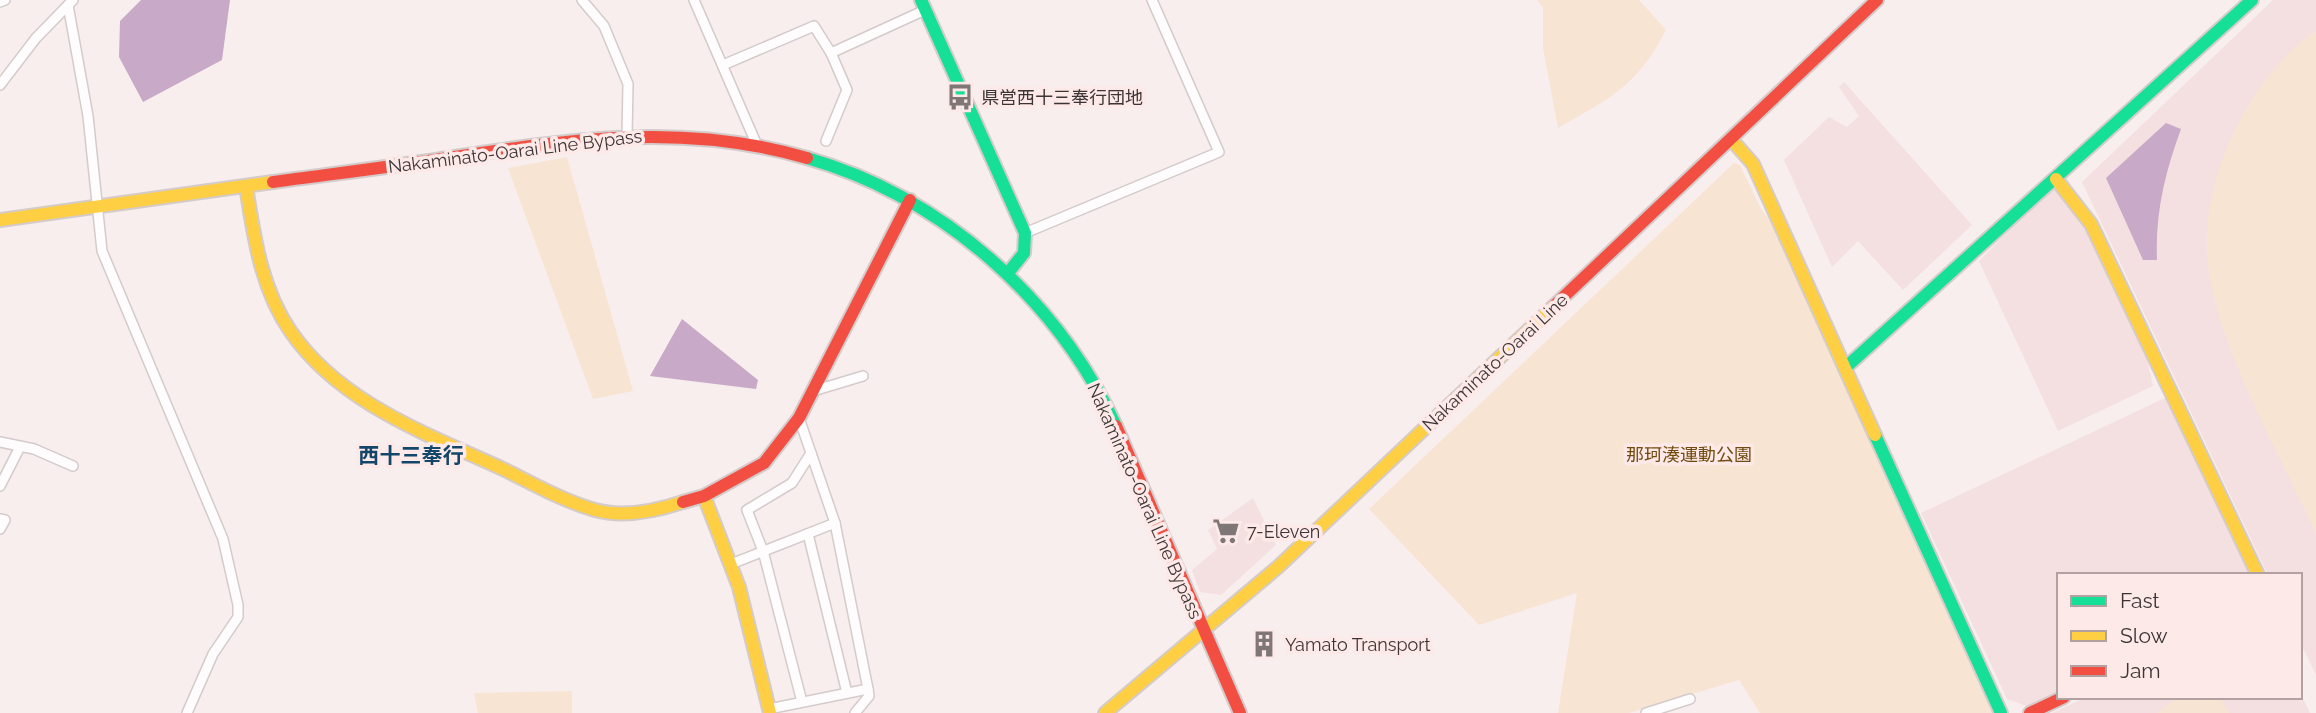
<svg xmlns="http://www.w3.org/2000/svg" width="2316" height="713" font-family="Raleway,'Noto Sans JP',sans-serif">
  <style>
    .built { fill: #f4e0e0 }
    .green { fill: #f8e4d2 }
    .water { fill: #c9a9c8 }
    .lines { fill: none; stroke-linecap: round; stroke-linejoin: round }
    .street-casing { stroke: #d4cbcb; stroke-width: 12 }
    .fast-casing { stroke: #d4cbcb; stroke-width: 16 }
    .slow-casing { stroke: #d4cbcb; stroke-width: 16 }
    .jam-casing { stroke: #d4cbcb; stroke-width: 16 }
    .street { stroke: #fefcfc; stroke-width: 9 }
    .fast { stroke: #16e098; stroke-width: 12 }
    .slow { stroke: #ffcf43; stroke-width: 12 }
    .jam { stroke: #f24e42; stroke-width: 12 }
    .labels { text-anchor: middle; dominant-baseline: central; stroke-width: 7; stroke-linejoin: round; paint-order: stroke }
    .poi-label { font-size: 18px; fill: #3d3535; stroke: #fee9e9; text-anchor: start }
    .street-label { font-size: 18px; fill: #3d3535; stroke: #fee9e9 }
    .park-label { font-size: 18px; fill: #714b0e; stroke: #fee9e9 }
    .quarter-label { font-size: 21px; font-weight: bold; fill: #13476a; stroke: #fee9e9 }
  </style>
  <rect width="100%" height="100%" fill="#f9eeee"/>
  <g class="built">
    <path d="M2273,0h43v675l-16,-33v-67h-32l-186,-393z"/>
    <path d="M1844,82l128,143 -69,65 -45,-49 -26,26 -48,-107 45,-43 18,10 12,-11 -20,-29z"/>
    <path d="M2064,189l25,38 58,132 6,27 -95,45 -79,-170 69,-70z"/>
    <path d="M2169,396l84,179h-194v117l-30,15 -22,-8 -86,-186z"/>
    <path d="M1253,498l23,47 -55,50 -21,-3 -8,-22 25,-21 -9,-19z"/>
    <path d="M2300,692l10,21h-258l34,-16h214z"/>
  </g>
  <g class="green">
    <path d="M1537,0h102l27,30c-29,56 -55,68 -108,98l-15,-80v-41z"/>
    <path d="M2316,31v503c-36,-82 -113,-208 -109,-298 1,-37 14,-79 31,-112 17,-33 46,-73 78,-93z"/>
    <path d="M567,157l66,234 -40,8 -85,-231z"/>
    <path d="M1734,163l6,2 21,44 27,34 213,470h-241l-21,-33 -110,33h-71l19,-120 -98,32 -110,-116z"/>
    <path d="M572,691v22h-94l-4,-20z"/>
    <path d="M2179,697h40l11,16h-73z"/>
  </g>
  <g class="water">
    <path d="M141,0h89l-8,60 -79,42 -24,-45 1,-36z"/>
    <path d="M2166,123l15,6c-16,43 -26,85 -24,131h-14l-37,-82z"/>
    <path d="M682,319l76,61 -2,9 -106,-13z"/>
  </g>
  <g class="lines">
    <g class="street-casing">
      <g id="street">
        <path d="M582,0l22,26 24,58 -1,52"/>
        <path d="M694,0l62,143"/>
        <path d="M0,2l5,-2"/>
        <path d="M68,5l20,111 14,135 121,288 15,66v12l-25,37 -26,59"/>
        <path d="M723,65l91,-39 17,27 94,-43"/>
        <path d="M0,85l36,-47 37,-38"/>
        <path d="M826,141l21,-51 -16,-37"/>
        <path d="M1025,233l194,-81 -67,-152"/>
        <path d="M813,391l50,-15"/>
        <path d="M799,418l36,105 33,166 1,7 -14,17"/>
        <path d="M0,442l34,7 39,17"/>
        <path d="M0,486l20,-39"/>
        <path d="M0,519l5,1 -5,9"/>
        <path d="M808,534l39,159"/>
        <path d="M731,564l104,-41"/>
        <path d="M802,702l-39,-151 -16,-41 45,-27 19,-30"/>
        <path d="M769,709l99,-20"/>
        <path d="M1646,713l44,-14"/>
      </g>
    </g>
    <g class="fast-casing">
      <g id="fast">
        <path d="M921,0l104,233 -1,20 -16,20"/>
        <path d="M807,158c136,39 250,141 309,268"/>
        <path d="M1845,368l407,-368"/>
        <path d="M1875,435l126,278"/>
      </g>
    </g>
    <g class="slow-casing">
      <g id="slow">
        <path d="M1731,139l22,25 122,271"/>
        <path d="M2056,179l35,45 167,351"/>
        <path d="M246,186c8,51 15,103 45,146 49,71 136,102 212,137 29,14 60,32 92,41 29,8 61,1 88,-8"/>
        <path d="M0,220l273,-38"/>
        <path d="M704,496l35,91 31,126"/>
        <path d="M1105,713l173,-146 276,-261"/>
      </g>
    </g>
    <g class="jam-casing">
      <g id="jam">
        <path d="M273,182c59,-8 117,-15 175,-24 124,-19 236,-36 359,0"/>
        <path d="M1554,306l323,-306"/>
        <path d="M1116,426l124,287"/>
        <path d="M683,502l21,-6 60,-33 35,-45 111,-218"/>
        <path d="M2030,713l34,-16"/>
      </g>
    </g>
    <use href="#street" class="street"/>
    <use href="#fast" class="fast"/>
    <use href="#slow" class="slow"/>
    <use href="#jam" class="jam"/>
  </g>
  <defs>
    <g id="bus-bare" transform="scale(2.1)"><path d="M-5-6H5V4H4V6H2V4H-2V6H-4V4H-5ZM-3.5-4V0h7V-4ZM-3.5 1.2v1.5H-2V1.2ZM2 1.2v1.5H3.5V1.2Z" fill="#7f7676" stroke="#fee9e9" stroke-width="2.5" paint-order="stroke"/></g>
    <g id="supermarket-bare" transform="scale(2.1)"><path d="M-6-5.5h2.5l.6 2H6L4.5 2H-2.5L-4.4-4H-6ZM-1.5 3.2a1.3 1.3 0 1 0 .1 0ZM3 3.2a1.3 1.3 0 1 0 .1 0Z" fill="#7f7676" stroke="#fee9e9" stroke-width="2.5" paint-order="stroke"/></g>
    <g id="building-bare" transform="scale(2.1)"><path d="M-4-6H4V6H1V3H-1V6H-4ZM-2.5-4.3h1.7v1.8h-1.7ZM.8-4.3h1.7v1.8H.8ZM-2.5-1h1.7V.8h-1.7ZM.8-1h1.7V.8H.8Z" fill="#7f7676" stroke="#fee9e9" stroke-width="2.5" paint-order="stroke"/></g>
  </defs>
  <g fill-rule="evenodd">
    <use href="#bus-bare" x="960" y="97"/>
    <use href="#supermarket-bare" x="1226" y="531"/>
    <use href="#building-bare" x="1264" y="644"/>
  </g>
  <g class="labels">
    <g class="poi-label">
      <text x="981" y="97">県営西十三奉行団地</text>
      <text x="1247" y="531">7-Eleven</text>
      <text x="1285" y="644">Yamato Transport</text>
    </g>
    <g class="street-label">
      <text transform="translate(515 151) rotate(-7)">Nakaminato-Oarai Line Bypass</text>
      <text transform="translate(1495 362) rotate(-43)">Nakaminato-Oarai Line</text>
      <text transform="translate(1145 501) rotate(66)">Nakaminato-Oarai Line Bypass</text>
    </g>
    <g class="park-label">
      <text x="1689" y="454">那珂湊運動公園</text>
    </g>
    <g class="quarter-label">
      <text x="411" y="455">西十三奉行</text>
    </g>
  </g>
  <rect x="2057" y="573" width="245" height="126" fill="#fee9e9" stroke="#b1a1a1" stroke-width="2"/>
  <rect x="2071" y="596" width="35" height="10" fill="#16e098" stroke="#b1a1a1" stroke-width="2"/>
  <text x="2120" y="608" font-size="21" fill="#3d3535">Fast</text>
  <rect x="2071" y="631" width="35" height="10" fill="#ffcf43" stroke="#b1a1a1" stroke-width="2"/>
  <text x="2120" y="643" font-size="21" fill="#3d3535">Slow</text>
  <rect x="2071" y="666" width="35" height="10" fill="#f24e42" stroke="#b1a1a1" stroke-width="2"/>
  <text x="2120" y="678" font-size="21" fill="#3d3535">Jam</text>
</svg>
